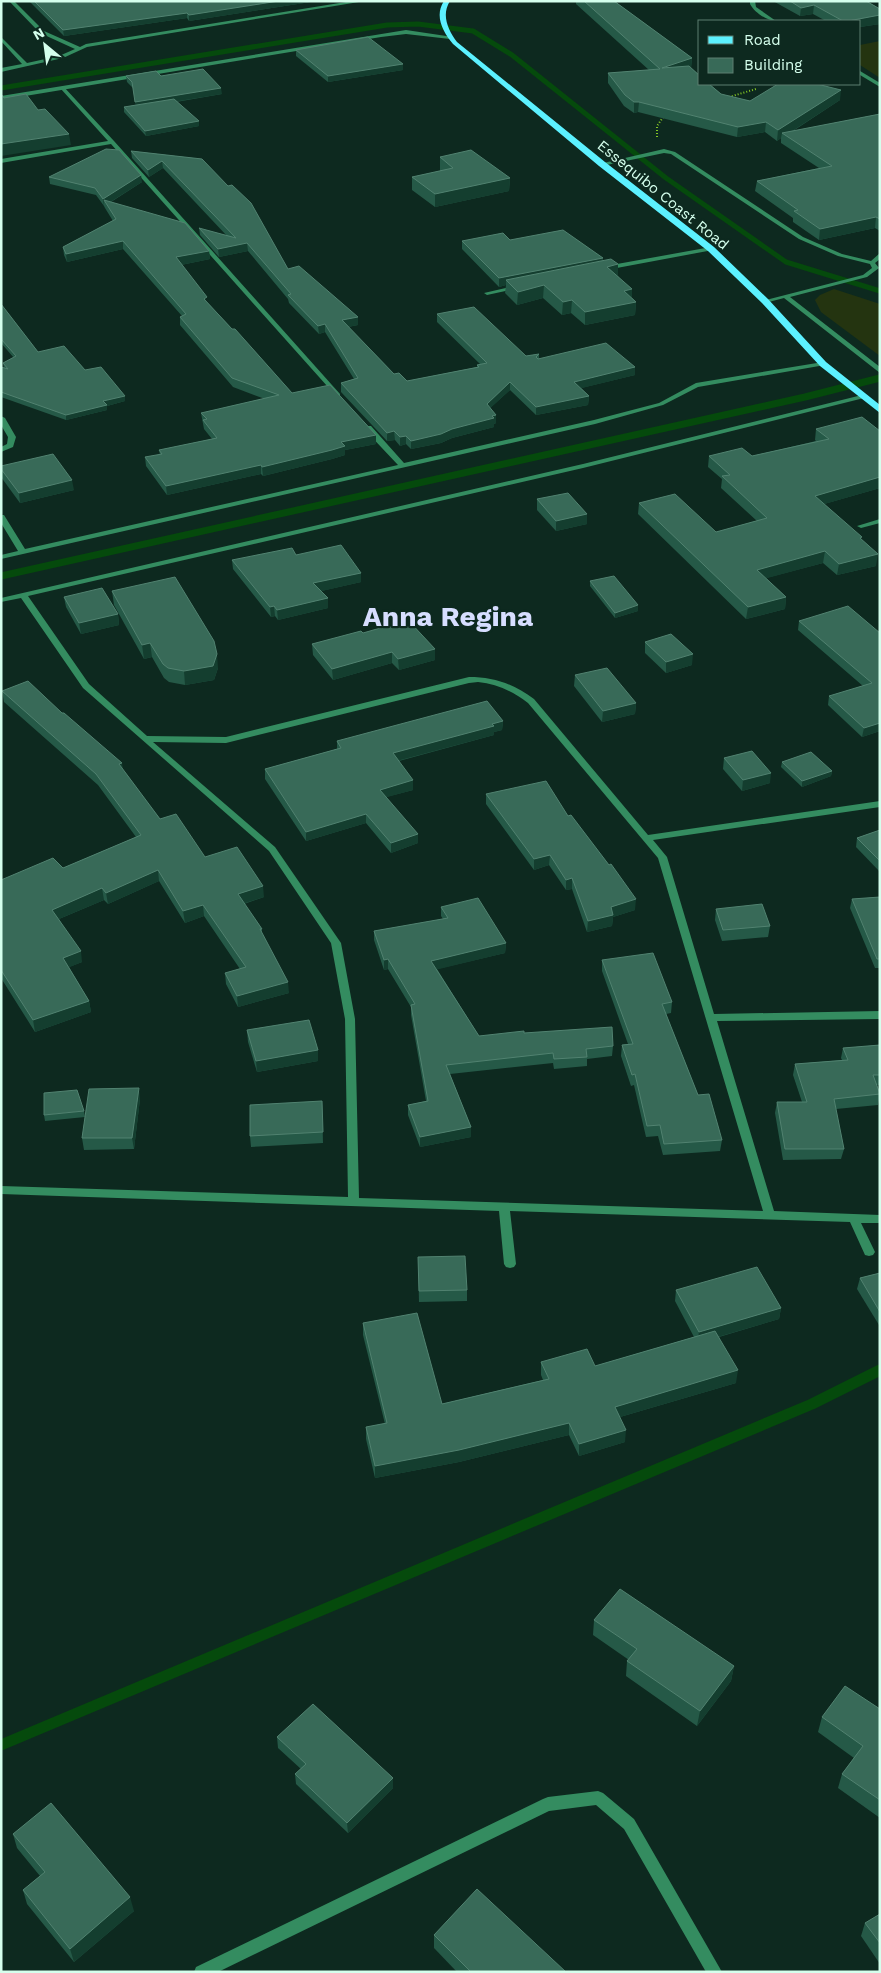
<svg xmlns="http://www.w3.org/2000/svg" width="881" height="1973" font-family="'Work Sans',sans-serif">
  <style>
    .green { fill: #243410 }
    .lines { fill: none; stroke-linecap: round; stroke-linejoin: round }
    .stream-far2 { stroke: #054a0c; stroke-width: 5 }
    .stream-far1 { stroke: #054a0c; stroke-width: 7 }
    .stream { stroke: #054a0c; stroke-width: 11 }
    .path { stroke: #84c524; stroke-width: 2; stroke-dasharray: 1 2; stroke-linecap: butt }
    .service { fill: #348c60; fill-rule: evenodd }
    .minor { fill: #348c60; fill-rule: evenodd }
    .tertiary { fill: #348c60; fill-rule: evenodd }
    .primary { fill: #5cf1ff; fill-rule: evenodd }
    .wall { fill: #255947 }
    .shaded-wall { fill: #143e2f }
    .building { fill: #386a58; stroke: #518270 }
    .labels { text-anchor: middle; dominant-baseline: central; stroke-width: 4.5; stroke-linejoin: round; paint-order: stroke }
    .far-street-label { font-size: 15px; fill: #d5ffed; stroke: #0d291f }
    .town-label { font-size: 28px; font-weight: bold; fill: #d7deff; stroke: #0d291f }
  </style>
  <rect width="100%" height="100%" fill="#0d291f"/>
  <g class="green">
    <path d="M880,41v37l-20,-13v-20z"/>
    <path d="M834,289l46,15v52l-59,-44 -6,-12 5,-5z"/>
  </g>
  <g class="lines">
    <path class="stream-far2" d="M1,88l386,-63 31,-1 55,7 39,24 154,123 120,84 94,29"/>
    <path class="stream-far1" d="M1,576l804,-179 75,-19"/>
    <path class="stream" d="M1,1745l811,-341 68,-34"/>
    <g class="path">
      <path d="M729,97l27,-8"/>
      <path d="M657,137v-11l7,-10"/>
    </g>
    <g class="service">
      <path d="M711,247l3,2 -1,1 -107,20 -3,-2 3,-2z"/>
      <path d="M518,285l2,1v2l-33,7 -3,-2z"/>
    </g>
    <g class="minor">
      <path d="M9,1h5l30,30 36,16 6,-3 266,-43h13l-278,46 -24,11 -62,14v-4l21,-4 -21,-23v-4l26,26 32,-7 16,-7 -35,-16z"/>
      <path d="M750,1h5l1,6 20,14c-9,0 -22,-9 -26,-17z"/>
      <path d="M860,71l20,12v4l-20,-12z"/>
      <path d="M63,86l51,55 226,253v2h-4l-225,-252 -110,19v-4l107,-18 -47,-52 -1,-1z"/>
      <path d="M664,149l11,3 128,85 39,17 29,7 9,-8v6l-5,4 4,5 -12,9 -77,20 90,70v6l-96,-75 -19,5 -3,-2 101,-26 9,-7 -2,-4 -32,-8 -39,-17 -128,-85 -7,-1 -62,13 -3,-2z"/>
      <path d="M823,362l2,1v2l-127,22 -35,18 -68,19 -594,135v-4l17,-4 -17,-28v-8h3l21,34 373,-84 -33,-35v-4h6l33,37 190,-43 65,-17 37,-20z"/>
      <path d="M862,395l3,2 -1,1 -281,70 -555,128 61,88 58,52 79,1 243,-60c25,0 45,7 65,22l114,136 232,-34v6l-227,33 14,17 47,157 166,-3v8l-163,2 57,190 106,4v8h-19l14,29 -2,3 -4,1 -4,-1 -15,-33 -340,-11 6,53 -2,3 -4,1 -4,-1 -2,-3 -5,-53 -498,-17v-8l347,11 -3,-178 -14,-76 -62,-92 -186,-163 -62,-90 -20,4v-4l582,-134zM478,682c19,2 34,9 50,21l130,155 105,353 -404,-13 -4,-179 -14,-76 -66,-96 -122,-105 73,1 243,-60z"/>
      <path d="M1,416l4,2 11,19 -3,10 -12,5v-5l6,-3 1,-7 -7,-12z"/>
      <path d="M880,519v4l-19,5 -4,-2z"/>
      <path d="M598,1791l5,2 31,26 88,153h-16l-82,-143 -28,-24 -47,6 -331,161h-24l2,-5 347,-168 5,-2z"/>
    </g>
    <path class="tertiary" d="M406,30l47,7 -3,2 -44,-5 -25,3 -380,63v-4z"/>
    <path class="primary" d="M444,1h6c-9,14 -2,29 7,41l148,120 109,85 54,52 58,63 54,43v8l-60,-47 -58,-63 -54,-52 -109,-85 -146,-122c-10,-12 -19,-28 -9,-43z"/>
  </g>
  <g class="wall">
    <path d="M29,1h288l-128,20 -2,-3 -123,18z"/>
    <path d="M576,1h38l78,57 -1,10 30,26 29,7 90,-1 -47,31 87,-17v117l-5,-3 -56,12 -26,-18v-4l-38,-27 2,-10 62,-13 -38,-25v-5l-4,3 -12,-9 -28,5 -99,-25 -4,1 -10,-7 -16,-23v-10l41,-3 -73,-66z"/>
    <path d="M773,1h95v1l12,7v15l-20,3v-6h-34l-13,-7 -13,2z"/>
    <path d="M296,50l107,14v6l-75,12 -32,-26z"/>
    <path d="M126,76h35l61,18 -46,8 23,24 -53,10 -22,-24v-5l12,-2 -3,-17 -6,-6z"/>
    <path d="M131,151l71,8 86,110 70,48v8l-10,2 46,47 13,7 70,-14v-2l3,-1 -43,-42v-8l89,42 13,-2v5l96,8v8l-54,13 8,8 -1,9 -52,10 -26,-25 -20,18 6,7v8l-2,1v3l-42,11 -11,5 -30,6 -5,-5 -6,2 -5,-6 -8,1 -46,-49v-9l13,-4 -29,-47 -6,2 -30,-31 -1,-4 -40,-48 -29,6 -19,-22 -1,-7 28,8 -64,-68 -14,9 -17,-19z"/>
    <path d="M440,157l70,21 -1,13 -74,16 -23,-17v-13l28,-6z"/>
    <path d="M49,177l93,5 -31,20 98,49 1,8 -29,6 26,37 25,27 60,64 84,51 -31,6v5l-13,4 -69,17 -2,-2 -94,21 -21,-29 -1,-9 15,-2 -1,-5 53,-11 -8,-10 -3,-16 64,-14 -32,-12 -53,-62v-8l2,-1 -59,-67 -56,13 -3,-7 -1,-8 50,-26 -8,-13 -1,-2 -8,-11 -46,-11z"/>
    <path d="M510,240l93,18v3l15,3v12l14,22 4,4 -1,13 -50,10 -14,-12 -9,2 -19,-17 -26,7 -12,-12 1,-8 -7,2 -37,-38v-8z"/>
    <path d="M1,304l37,48 47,18 40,31 -18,5v4l-41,10 -65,-23v-30l3,1 -1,-5 11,-5 -13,-15z"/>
    <path d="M816,429l64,2v57l-56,16 38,36 14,26 -39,9 -14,-12 -57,15 20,19 -1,12 -39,10 -108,-105 1,-11 77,29 41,-11 -36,-33 1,-9 -14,-12 1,-11h43l64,-15 -1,-1z"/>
    <path d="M1,466l73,24 -54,13 -19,-26z"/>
    <path d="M537,499l50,25 -31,7 -19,-21z"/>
    <path d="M296,555l65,18v9l-40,9 7,7v10l-50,12 -3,-4 -4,1 -38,-48 -1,-9z"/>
    <path d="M590,581l48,30 -23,7 -25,-32z"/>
    <path d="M112,591l106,77 -4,12 -29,5 -16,-3 -5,-4 -12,-21 -8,2 -30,-54z"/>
    <path d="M64,597l54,17 1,11 -38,9 -15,-27z"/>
    <path d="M799,621l81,12v98l-18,6 -34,-32 1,-9 34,-10 -65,-56z"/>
    <path d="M363,633l72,27 -36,10 -7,-7 -59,17 -20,-25 -1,-11z"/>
    <path d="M645,642l47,23 -26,8 -21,-20z"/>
    <path d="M575,675l61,28 -1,11 -33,8 -28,-36z"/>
    <path d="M2,691l121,79 37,49 45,38 59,40 -20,7 18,25v5l27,59 -51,14 -12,-23 -1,-11 15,-4 -36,-53 -19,7 -26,-42 -51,23 -4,-4 -45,19 23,43 -13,5 20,34 2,11 -56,20 -34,-54v-98l62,-12 73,-31 -38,-52 -94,-83z"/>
    <path d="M503,721l-1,9 -8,2v3l-95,26 14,29 -27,7 32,46 -27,10 -25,-30 -60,18 -41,-62v-10l72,-20v-8z"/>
    <path d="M724,758l46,25 -28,8 -19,-22z"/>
    <path d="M782,762l50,9 -1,5 -29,11 -21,-20z"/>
    <path d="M486,794l82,22 67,94 -22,7 -1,9 -25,6 -15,-43 -6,1 -17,-25 -15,5 -48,-66z"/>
    <path d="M880,830v42l-24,-25 1,-9z"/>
    <path d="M880,897v71h-5l-25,-60 2,-9z"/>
    <path d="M441,907l65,36 -1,10 -68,16 42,67 45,-3 89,13 -1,10 -25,3v7l-33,3 -1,-6 -103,11 21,53v10l-51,10 -12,-32v-10l18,-4 -15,-86v-8l-23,-38 -4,1 -10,-30v-9l69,-12 -2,-3z"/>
    <path d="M716,909l54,17 -2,11 -46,4 -7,-21z"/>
    <path d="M602,960l70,42 -1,11 -5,1 32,81 24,45 -2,11 -57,4 -5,-19 -12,1 -12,-52 -3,1 -10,-30 1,-11 6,-1 -26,-73z"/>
    <path d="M247,1030l71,20v11l-61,11 -9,-30z"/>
    <path d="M880,1045v40h-3l3,8 -2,12 -42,4 8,40 -3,10 -58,1 -8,-47 2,-11h25l-9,-27 2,-11 47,-4 -1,-2 2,-10z"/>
    <path d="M140,1099l-6,50 -50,1 -2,-12 3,-21 -40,4 -1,-6 40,-4 1,6z"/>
    <path d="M322,1101l1,42 -72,4 -1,-11z"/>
    <path d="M418,1257l49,33v11l-48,1z"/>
    <path d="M880,1273v52h-1l-22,-36 3,-11z"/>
    <path d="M676,1290l105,18 -2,11 -60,18 17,46 -116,34 5,25 -46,14 -10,-21 -110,27 -84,16 -9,-39v-12l19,-3 -22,-89v-12l79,81 101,-24 -2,-5v-13l54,4 99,-29 -19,-36z"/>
    <path d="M594,1620l140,46 -3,15 -34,45 -71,-50 1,-15 2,-1 -36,-25z"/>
    <path d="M880,1709v109l-42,-30 4,-14 12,-16 -36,-26 4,-15z"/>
    <path d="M277,1737l116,51 -45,45 -52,-49 -1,-10 6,-5 -23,-21z"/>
    <path d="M13,1834l121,77 -60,51 -47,-58 -4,-14 17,-14 -23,-28z"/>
    <path d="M880,1914v50l-19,-28 4,-13z"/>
    <path d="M434,1935l132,37h-109l-23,-24z"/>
  </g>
  <g class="shaded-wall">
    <path d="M279,1h38l-128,20v-6z"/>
    <path d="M814,5l-1,9 -13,2 1,-8z"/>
    <path d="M187,13v5l-123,18 -1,-6z"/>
    <path d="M880,15v9l-20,3v-6h-12z"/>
    <path d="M692,58l-1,10h-29z"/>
    <path d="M403,64v6l-75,12v-6z"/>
    <path d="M221,88l1,6 -86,14 -1,-6z"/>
    <path d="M841,90l-1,10 -54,35 -4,-2 -1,5 -4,3 1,-11z"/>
    <path d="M634,102h5l-1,10 -4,1z"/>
    <path d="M199,121v5l-53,10 -1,-5z"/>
    <path d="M766,122l-1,10 -28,5 1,-10z"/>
    <path d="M69,134l2,11 -70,11v-12z"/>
    <path d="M162,161l1,7 -14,9 -1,-7z"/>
    <path d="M141,175l1,7 -35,22 -3,-4v6l-1,-7z"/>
    <path d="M510,178l-1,13 -74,16v-13z"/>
    <path d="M876,217l-1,11 -56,12 1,-11z"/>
    <path d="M123,241v8l-56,13 -1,-8z"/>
    <path d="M247,243l1,8 -29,6 -1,-8z"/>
    <path d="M209,251l1,8 -34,7v-9z"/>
    <path d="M603,258l-1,8 -96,14v5l-7,2v-9z"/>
    <path d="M618,264v13l-11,-10z"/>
    <path d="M544,285l-1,13 -26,7 1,-13z"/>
    <path d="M632,289v13l-8,-11z"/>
    <path d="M572,300l-1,13 -9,2 1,-13z"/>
    <path d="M636,302l-1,13 -50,10v-13z"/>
    <path d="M358,317v8l-16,3v-8z"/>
    <path d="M325,324v8l-6,2 -1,-8z"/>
    <path d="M635,367v8l-61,15v-8z"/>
    <path d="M510,382v8l-24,22 1,-8z"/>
    <path d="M125,396v5l-18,5v4l-41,10v-5l37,-14z"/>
    <path d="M589,396l-1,9 -52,10v-8z"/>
    <path d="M496,415v8l-2,1v3l-42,11 -11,5 -30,6v-8l41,-12z"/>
    <path d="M394,431l1,9 -8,1v-8z"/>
    <path d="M376,435v9l-31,6v5l-13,4 -69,17 -1,-9 79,-25z"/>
    <path d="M406,436v8l-6,2v-9z"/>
    <path d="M261,465v9l-94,21 -1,-9z"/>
    <path d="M880,477v11l-66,19 1,-11z"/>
    <path d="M72,480l2,10 -54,13 -1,-10z"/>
    <path d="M587,514v10l-31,7v-10z"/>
    <path d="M825,551l-2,12 -67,18 1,-11z"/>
    <path d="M878,554l-2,12 -39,9 2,-11z"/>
    <path d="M361,573v9l-48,11v-10z"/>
    <path d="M786,597l-1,12 -39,10 2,-12z"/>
    <path d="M328,598v10l-50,12 -1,-10z"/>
    <path d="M638,605v6l-23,7v-5z"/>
    <path d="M274,606l1,10 -4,1 -1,-10z"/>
    <path d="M118,614l1,11 -38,9 -2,-11z"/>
    <path d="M150,643l2,14 -8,2 -2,-14z"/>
    <path d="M435,649v11l-36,10 -1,-11z"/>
    <path d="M392,652v11l-59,17 -1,-11z"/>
    <path d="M217,654l1,14 -4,12 -29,5 -1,-14z"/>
    <path d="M693,654l-1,11 -26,8v-11z"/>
    <path d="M636,703l-1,11 -33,8 1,-11z"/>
    <path d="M503,721l-1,9 -8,2v3l-101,27v-9z"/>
    <path d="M880,723v8l-18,6 2,-9z"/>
    <path d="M122,763l2,11 -5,-10z"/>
    <path d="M832,771l-1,5 -29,11v-6z"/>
    <path d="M771,773l-1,10 -28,8 1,-11z"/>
    <path d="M413,780v10l-33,9v-9z"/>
    <path d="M366,814v9l-60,18v-9z"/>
    <path d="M418,834v9l-27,10v-10z"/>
    <path d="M550,855l-1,10 -15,5v-11z"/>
    <path d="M158,870l1,11 -51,23 -2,-11z"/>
    <path d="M572,878v11l-6,1v-10z"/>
    <path d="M263,886l1,11 -25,8 -1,-11z"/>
    <path d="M102,888l2,12 -50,21 -2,-11z"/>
    <path d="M636,899l-1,11 -22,7 -1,9 -25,6 1,-11 23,-14z"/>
    <path d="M203,905l1,11 -19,7 -2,-12z"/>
    <path d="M506,943l-1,10 -74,18v-10z"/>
    <path d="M81,951l1,11 -17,7 -2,-11z"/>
    <path d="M388,959v10l-4,1v-10z"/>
    <path d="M288,982l1,11 -51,14 -1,-11z"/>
    <path d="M89,1001l2,11 -56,20 -2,-12z"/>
    <path d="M318,1050v11l-61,11 -1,-11z"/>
    <path d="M139,1088l1,11 -6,50 -2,-11z"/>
    <path d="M471,1127v10l-51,10v-10z"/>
    <path d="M781,1308l-2,11 -82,24 2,-11z"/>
    <path d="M738,1370l-2,13 -123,36 2,-12z"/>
    <path d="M569,1423v12l-110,27 -84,16v-12z"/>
    <path d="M626,1430l-1,12 -46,14v-12z"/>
    <path d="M734,1666l-3,15 -34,45 3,-15z"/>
    <path d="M393,1778v10l-45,45 -1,-10z"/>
    <path d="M130,1897l4,14 -60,51 -4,-13z"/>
  </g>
  <g class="building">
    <path d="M34,1h245l-90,14 -2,-2 -124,17z"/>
    <path d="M584,1h30l78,57 -30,10 27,-2 11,10v8h9l12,10 29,7 28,-17h39l24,6 -63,40 -12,-8 -28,5 -99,-25h-5l-9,-7 -17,-22 52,-4z"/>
    <path d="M790,1h76l14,8v6l-32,6h-5l-29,-16 -13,3z"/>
    <path d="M368,37l35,27 -75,12 -32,-26z"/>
    <path d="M203,69l18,19 -86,14 -3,-20 -6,-6 30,-5 5,5z"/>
    <path d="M1,94l3,4 22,-4 12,16 7,-1 24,25 -68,10z"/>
    <path d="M174,99l25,22 -54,10 -21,-24z"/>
    <path d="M880,114v105l-4,-2 -56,12 -26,-18 4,-1 -41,-29 75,-15 -50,-33z"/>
    <path d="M106,149l13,1 22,25 -38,24 -8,-11 -46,-11z"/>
    <path d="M471,150l39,28 -75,16 -23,-17 41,-9 -13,-11z"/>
    <path d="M131,151l71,8 26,27 4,-1 19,18 37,66 11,-3 59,51 -16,3 52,54 5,-1 8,8 72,-14 -2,-2 10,-2 -50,-49 37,-7 52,49 13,-2 -3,3 2,2 68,-16 29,24 -61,15 15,14 -53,11 -26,-25 -23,22 9,11 -4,1 2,2 -42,11 -11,5 -30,7 -5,-5 -6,1 -6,-6 -7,2 -46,-50 17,-5 -33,-54 -7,2 -30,-31 3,-1 -44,-51 -29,6 -19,-21 37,10 -74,-77 -14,9z"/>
    <path d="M104,200l81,23 24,28 -33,6 31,40 -3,2 28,30h3l57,64 38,-8 46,50 -35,7 4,4 -13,4 -70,17 -1,-2 -95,21 -21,-29 17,-3 -3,-4 58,-12 -14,-18 4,-1 -6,-6 78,-18 -47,-17 -52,-61 6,-3 -63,-73 -57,13 -3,-7 53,-28z"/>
    <path d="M563,230l40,28 -104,20 -37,-37 41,-8 7,7z"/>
    <path d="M611,259l7,5 -11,3 25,22 -8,2 12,11 -51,10 -13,-12 -9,2 -19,-17 -26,7 -12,-12z"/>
    <path d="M1,304l37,48 26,-6 21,24 16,-3 24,29 -22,5 4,4 -41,10 -65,-23v-25l7,2 -5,-6 13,-7 -15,-17z"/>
    <path d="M862,417l18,14v46l-65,19 47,41 -2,1 18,16 -39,10 -14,-13 -68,19 29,27 -38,10 -109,-104 36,-9 41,38 51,-14 -45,-42 8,-1 -21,-19 33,-8 10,8 77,-17 -13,-10z"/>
    <path d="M53,454l19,26 -53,13 -18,-24v-3z"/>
    <path d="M568,493l19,21 -31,7 -19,-22z"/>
    <path d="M341,545l20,28 -48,10 15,15 -51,12 -3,-4 -4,1 -38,-47 60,-12 4,7z"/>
    <path d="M614,576l24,29 -23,8 -25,-32z"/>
    <path d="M175,577l39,64 3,13 -4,12 -29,5 -16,-3 -5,-4 -13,-21 -8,2 -30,-54z"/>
    <path d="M102,588l16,26 -39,9 -15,-26z"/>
    <path d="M848,606l32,27v90l-16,5 -35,-32 43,-13 -73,-62z"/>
    <path d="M408,620l27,29 -37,10 -6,-7 -60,17 -20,-25 49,-13 2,2z"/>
    <path d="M671,634l22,20 -27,8 -21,-20z"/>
    <path d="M607,668l29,35 -33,8 -28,-36z"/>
    <path d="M28,681l34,32h2l58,50 -3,1 41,55 16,-5 29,43 32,-10 26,39 -25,8 24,35h-2l28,53 -51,14 -12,-23 21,-6 -43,-62 -20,6 -25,-41 -52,23 -4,-5 -50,22 29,41 -18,7 26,43 -56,19 -32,-50v-90l52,-22 10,10 78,-33 -45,-61 -94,-83z"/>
    <path d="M487,701l16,20 -11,3 2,2 -101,27 20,27 -33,10 38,44 -27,9 -25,-29 -60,18 -41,-63 76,-21 -4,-7z"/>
    <path d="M752,751l19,22 -28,7 -19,-22z"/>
    <path d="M811,752l21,19 -30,10 -20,-19z"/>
    <path d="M546,781l22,35 3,-1 38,50 2,-1 25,35 -25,8 2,8 -25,6 -16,-43 -6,2 -16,-25 -16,4 -48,-65z"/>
    <path d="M880,830v31l-23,-23z"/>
    <path d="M880,897v62h-3l-25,-60z"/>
    <path d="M478,898l28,45 -75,18 48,75 45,-5v2l88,-6 1,19 -27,3 1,8 -33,2 -1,-6 -107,12 25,62 -51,10 -12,-32 20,-4 -17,-96 4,-1 -27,-45 -4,1 -10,-29 74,-13 -7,-11z"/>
    <path d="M762,904l8,22 -47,4 -7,-21z"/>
    <path d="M653,953l19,49 -10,2 36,91 11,-1 13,46 -58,4 -4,-19 -13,1 -12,-52 -3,1 -10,-30 11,-1 -31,-84z"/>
    <path d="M309,1020l9,30 -62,11 -9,-31z"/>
    <path d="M880,1045v30h-7l7,19 -46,5 10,50h-59l-8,-47h30l-12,-38 53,-4 -5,-12z"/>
    <path d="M139,1088l-7,50h-50l7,-49z"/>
    <path d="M77,1090l7,21 -40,4v-22z"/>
    <path d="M322,1101l1,31 -73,4v-31z"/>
    <path d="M465,1256l2,34 -48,1 -1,-34z"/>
    <path d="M757,1267l24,41 -82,24 -23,-42z"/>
    <path d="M880,1273v39l-20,-34z"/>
    <path d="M417,1313l25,91 107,-25 -8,-17 46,-13 8,17 120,-35 23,39 -123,37 11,23 -47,14 -10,-21 -110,27 -84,16 -9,-39 21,-4 -24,-100z"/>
    <path d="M620,1589l114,77 -34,45 -73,-50 10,-12 -43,-29z"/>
    <path d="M845,1686l35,23v91l-38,-26 21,-28 -41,-29z"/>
    <path d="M313,1704l80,74 -46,45 -52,-49 11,-10 -29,-27z"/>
    <path d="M51,1803l79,94 -60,52 -47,-59 22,-18 -32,-38z"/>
    <path d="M477,1889l89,83h-95l-37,-37z"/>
    <path d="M880,1914v29l-15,-20z"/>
  </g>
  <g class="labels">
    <g class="far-street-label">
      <text transform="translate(663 195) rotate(39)">Essequibo Coast Road</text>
    </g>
    <g class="town-label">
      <text x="448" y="616">Anna Regina</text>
    </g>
  </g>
  <rect width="881" height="1973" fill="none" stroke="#d5ffed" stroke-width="5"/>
  <rect x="698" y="20" width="162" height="65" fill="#0d291f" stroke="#5d7f71"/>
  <rect x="708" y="36" width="25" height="8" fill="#5cf1ff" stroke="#5d7f71"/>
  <text x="744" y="45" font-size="15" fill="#d5ffed">Road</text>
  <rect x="708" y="58" width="25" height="15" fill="#386a58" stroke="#5d7f71"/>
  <text x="744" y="70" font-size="15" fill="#d5ffed">Building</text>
  <g transform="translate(45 45) rotate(331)" stroke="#0d291f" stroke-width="4" paint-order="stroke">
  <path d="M0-4L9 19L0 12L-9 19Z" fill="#d5ffed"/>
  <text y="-8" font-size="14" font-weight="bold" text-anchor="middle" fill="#d5ffed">N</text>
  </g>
</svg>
